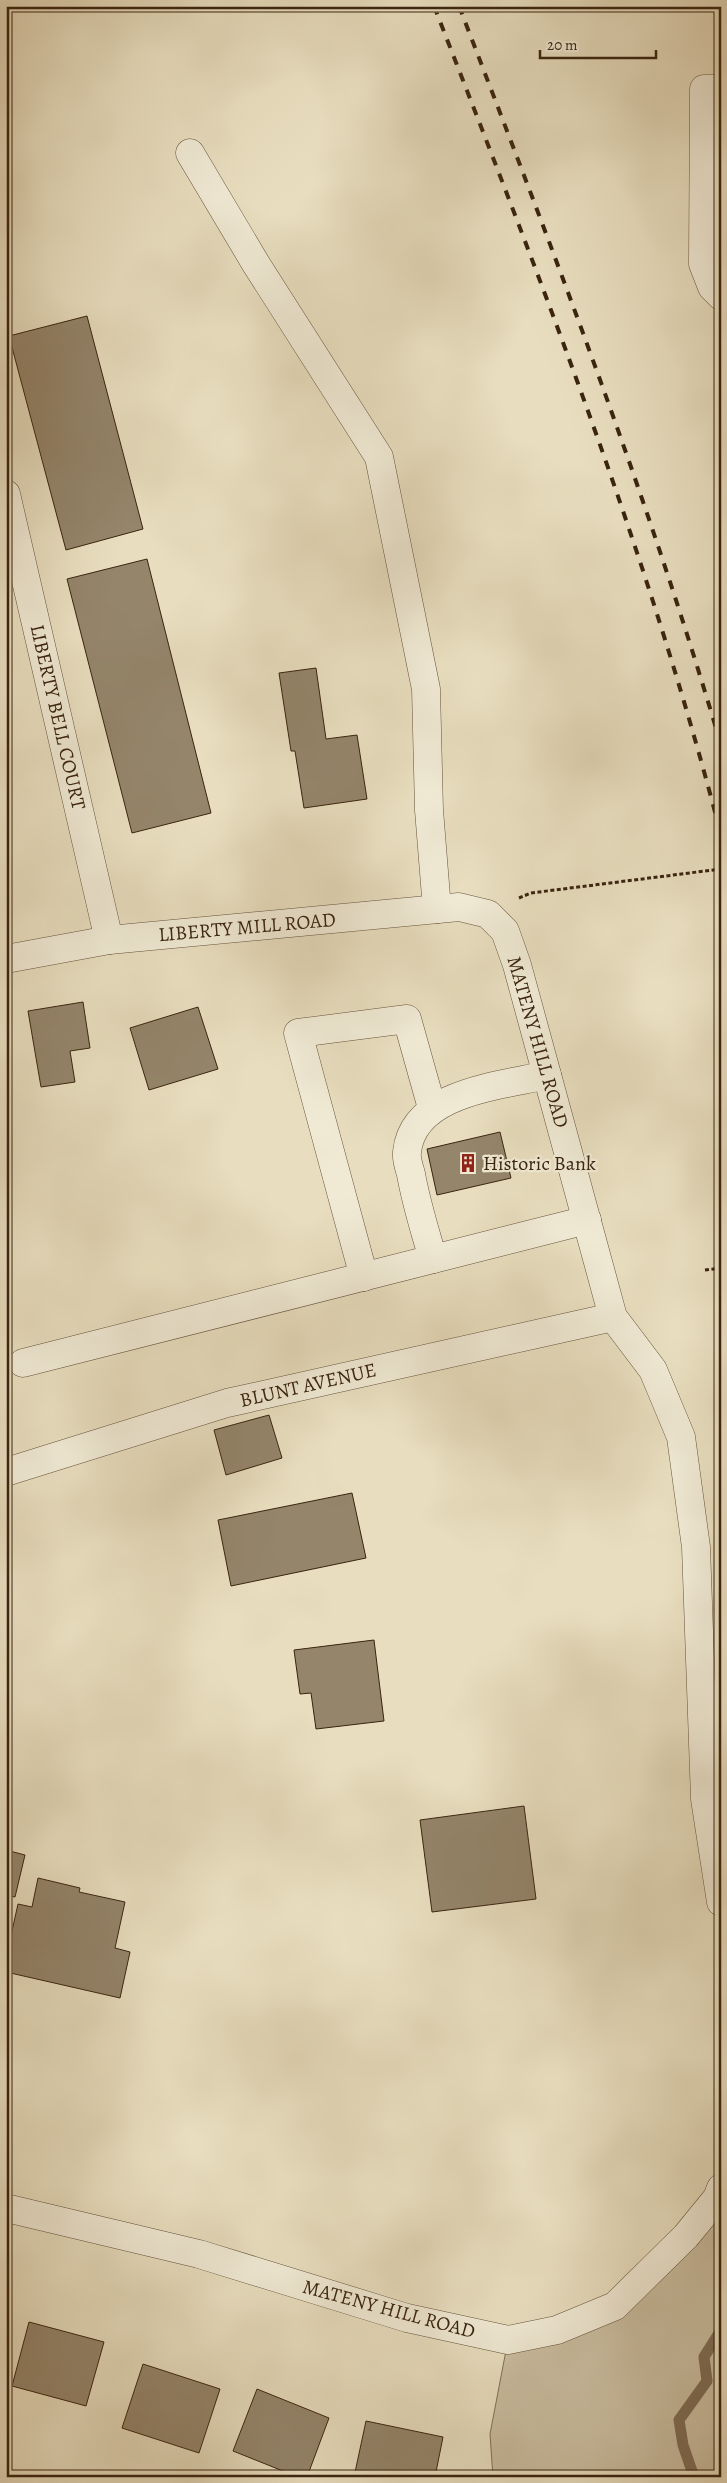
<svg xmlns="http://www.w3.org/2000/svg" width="727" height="2483" font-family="Alegreya,serif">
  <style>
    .green { fill: #cabea1; stroke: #827158 }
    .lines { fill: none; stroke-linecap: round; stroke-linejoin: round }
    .stream { stroke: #7f6e56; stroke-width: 11 }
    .building { fill: #94856b; stroke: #3a2410 }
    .minor-casing { stroke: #66523c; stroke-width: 29 }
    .path { stroke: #3a2410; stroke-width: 3; stroke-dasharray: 4 2.5; stroke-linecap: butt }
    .minor { stroke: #f0ead5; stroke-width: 28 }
    .rail { stroke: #3a2410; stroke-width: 4; stroke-dasharray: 9 9; stroke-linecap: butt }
    .labels { text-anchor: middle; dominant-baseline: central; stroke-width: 4.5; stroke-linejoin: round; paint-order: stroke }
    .street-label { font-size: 20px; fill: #3a2410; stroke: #f0ead5 }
    .poi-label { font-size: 20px; fill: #3a2410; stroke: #f0ead5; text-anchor: start }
  </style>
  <rect width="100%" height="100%" fill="#e8debf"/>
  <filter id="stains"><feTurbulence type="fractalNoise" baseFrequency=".004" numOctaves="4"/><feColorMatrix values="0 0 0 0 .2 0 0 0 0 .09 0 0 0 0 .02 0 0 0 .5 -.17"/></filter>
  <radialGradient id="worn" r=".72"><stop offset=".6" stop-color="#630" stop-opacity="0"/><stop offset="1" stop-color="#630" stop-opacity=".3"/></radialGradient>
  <path class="green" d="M721,2188v289h-228l-3,-43 18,-94 107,-34z"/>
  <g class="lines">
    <path class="stream" d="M694,2477l-11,-32 -4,-25 28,-39 -3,-24 17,-27"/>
  </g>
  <g class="building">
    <path d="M87,316l56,213 -77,21 -57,-214z"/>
    <path d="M147,559l64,254 -79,20 -65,-254z"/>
    <path d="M316,668l10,71 31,-4 10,64 -63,9 -9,-57h-4l-12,-78z"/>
    <path d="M83,1002l7,46 -20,3 5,31 -34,5 -13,-76z"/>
    <path d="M198,1007l20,62 -69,21 -19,-62z"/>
    <path d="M500,1132l11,46 -74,17 -10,-46z"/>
    <path d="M269,1415l13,43 -56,17 -12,-45z"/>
    <path d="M352,1493l14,65 -135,28 -13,-66z"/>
    <path d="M374,1640l10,81 -68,8 -5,-36 -11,1 -6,-44z"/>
    <path d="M524,1806l12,93 -104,13 -12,-92z"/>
    <path d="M6,1850l19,5 -10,42 -9,-2z"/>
    <path d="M38,1878l42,10 -1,4 46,10 -10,46 15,4 -10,46 -114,-26v-14l12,-54 14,3z"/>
    <path d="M29,2322l75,20 -18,64 -74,-20z"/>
    <path d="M143,2364l77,25 -21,64 -77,-25z"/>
    <path d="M257,2389l72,29 -22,59h-9l-65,-26z"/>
    <path d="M366,2421l77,16 -8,40h-81z"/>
  </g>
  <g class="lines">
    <g class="minor-casing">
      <g id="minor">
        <path d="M721,89h-17l-1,175 9,23 9,9"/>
        <path d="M190,153l66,111 123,193 47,232 3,121 8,99"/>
        <path d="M6,494l103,446"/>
        <path d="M6,959l103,-19 350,-33 29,7 17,17 12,34 96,352 40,53 28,67 15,110 9,252 16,103"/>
        <path d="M433,1259c-8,-28 -17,-56 -22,-85 -2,-7 -5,-15 -4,-22 6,-60 93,-66 140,-77"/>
        <path d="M364,1277l-66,-244 109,-14 25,89"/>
        <path d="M23,1363l564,-143"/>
        <path d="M6,1472l221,-69 386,-86"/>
        <path d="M6,2208l193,46 208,64 101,22 49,-10 58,-24 71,-70 31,-38 4,-10"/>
      </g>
    </g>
    <g class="path">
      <path d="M519,898l12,-5 190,-24"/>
      <path d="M705,1270l16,-2"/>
    </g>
    <use href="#minor" class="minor"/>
    <g class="rail">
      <path d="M434,6c106,272 214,546 287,829"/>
      <path d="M459,6c94,244 188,488 262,739"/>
    </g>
  </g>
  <defs>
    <g id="building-bare" transform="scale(1.5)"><path d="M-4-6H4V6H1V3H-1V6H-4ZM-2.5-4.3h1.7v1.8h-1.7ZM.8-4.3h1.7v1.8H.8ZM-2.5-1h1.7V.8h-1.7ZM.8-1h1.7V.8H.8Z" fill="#8f2418" stroke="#f0ead5" stroke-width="2.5" paint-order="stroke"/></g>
  </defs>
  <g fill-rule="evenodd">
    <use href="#building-bare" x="468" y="1163"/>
  </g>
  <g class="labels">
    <g class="street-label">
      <text transform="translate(58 717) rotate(77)">LIBERTY BELL COURT</text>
      <text transform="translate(247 927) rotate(-5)">LIBERTY MILL ROAD</text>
      <text transform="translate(538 1042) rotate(74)">MATENY HILL ROAD</text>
      <text transform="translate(308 1385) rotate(-13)">BLUNT AVENUE</text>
      <text transform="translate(389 2309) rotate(15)">MATENY HILL ROAD</text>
    </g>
    <g class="poi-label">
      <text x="483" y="1163">Historic Bank</text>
    </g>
  </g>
  <rect width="727" height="2483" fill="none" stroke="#e8debf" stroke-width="25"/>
  <rect x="8" y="8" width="712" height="2468" fill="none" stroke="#3a2410" stroke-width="2.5"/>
  <rect x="12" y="12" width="702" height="2458" fill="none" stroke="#3a2410"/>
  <path d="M540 50v8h116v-8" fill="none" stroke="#3a2410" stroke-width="2.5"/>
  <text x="547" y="50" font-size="15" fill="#3a2410" stroke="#f0ead5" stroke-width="4" paint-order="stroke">20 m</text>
  <rect width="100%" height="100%" filter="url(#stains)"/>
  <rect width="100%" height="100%" fill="url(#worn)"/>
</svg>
